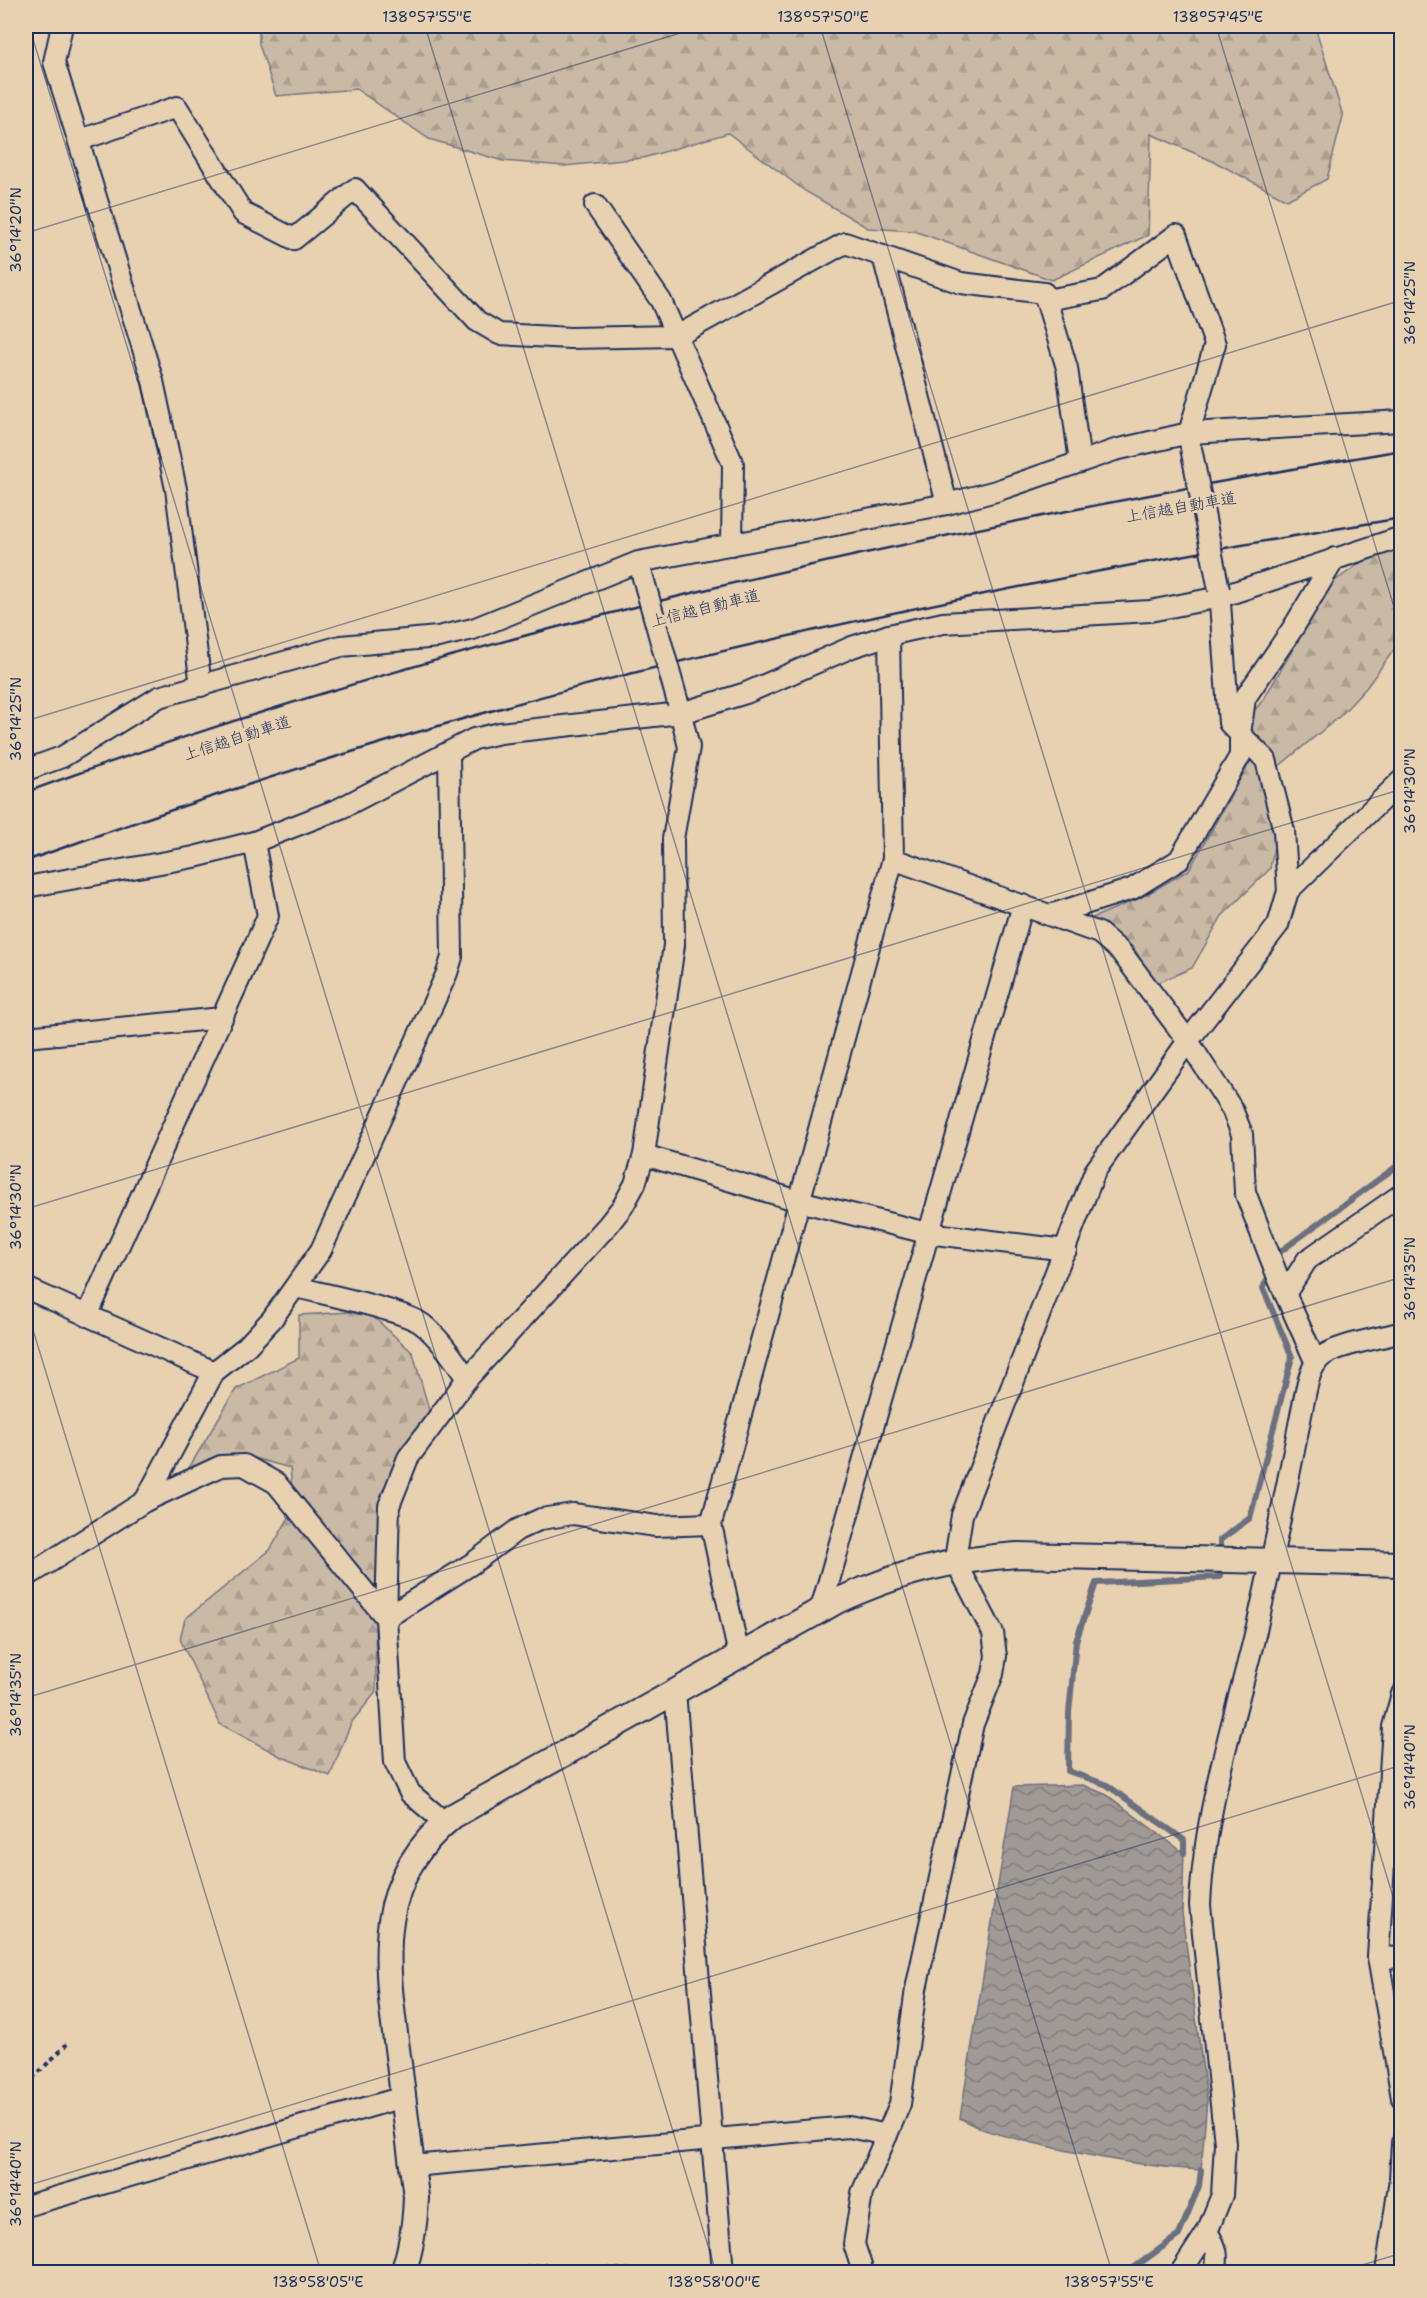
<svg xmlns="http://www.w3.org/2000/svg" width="1427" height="2298" font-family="'Shantell Sans','Klee One',sans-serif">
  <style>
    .forest { fill: url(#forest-firs); stroke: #727482; stroke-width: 1.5 }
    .water { fill: url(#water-waves); stroke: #6b6f7f; stroke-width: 1.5 }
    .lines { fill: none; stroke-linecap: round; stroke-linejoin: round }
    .stream { stroke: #6b6f7f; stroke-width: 6 }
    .minor-casing { stroke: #1b2f5e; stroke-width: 24 }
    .tertiary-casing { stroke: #1b2f5e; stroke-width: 28 }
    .motorway-casing { stroke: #1b2f5e; stroke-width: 38 }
    .path { stroke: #1b2f5e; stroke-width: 4; stroke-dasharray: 4.5 4.5; stroke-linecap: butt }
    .minor { stroke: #e8d1b1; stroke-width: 20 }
    .tertiary { stroke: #e8d1b1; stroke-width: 24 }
    .motorway { stroke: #e8d1b1; stroke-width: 33 }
    .minor-bridge-casing { stroke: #1b2f5e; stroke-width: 24; stroke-linecap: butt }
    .minor-bridge { stroke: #e8d1b1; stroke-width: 20 }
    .ticks { fill: none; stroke: #1b2f5e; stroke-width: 1.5; stroke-opacity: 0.45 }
    .labels { text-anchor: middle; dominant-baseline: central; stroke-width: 5; stroke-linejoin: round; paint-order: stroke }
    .street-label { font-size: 16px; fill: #1b2f5e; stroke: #e8d1b1 }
    .neatline { fill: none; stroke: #1b2f5e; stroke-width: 2 }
    .ticks-label { font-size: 15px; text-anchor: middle; fill: #1b2f5e }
  </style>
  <defs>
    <pattern id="forest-firs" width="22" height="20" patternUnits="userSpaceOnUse" patternTransform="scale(1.5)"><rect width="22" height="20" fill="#cab9a5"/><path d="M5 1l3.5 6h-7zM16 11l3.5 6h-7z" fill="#ad9f90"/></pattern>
    <pattern id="water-waves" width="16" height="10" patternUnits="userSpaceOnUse" patternTransform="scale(1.5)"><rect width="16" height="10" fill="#a19995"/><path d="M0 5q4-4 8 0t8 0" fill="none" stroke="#827d7d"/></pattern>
  </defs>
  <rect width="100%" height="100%" fill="#e8d1b1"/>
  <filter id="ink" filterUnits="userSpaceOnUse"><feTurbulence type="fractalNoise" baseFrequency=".0167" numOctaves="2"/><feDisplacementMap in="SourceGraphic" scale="12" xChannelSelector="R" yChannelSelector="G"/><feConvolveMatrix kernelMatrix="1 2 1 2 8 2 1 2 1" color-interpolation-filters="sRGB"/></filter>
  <g filter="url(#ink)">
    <g class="forest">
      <path d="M259,26h1060l-2,7 26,83 -16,63 -40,21 -70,-37 -66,-29 -3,101 -96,45 -138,-49 -46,-3 -63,-37 -77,-58 -85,25 -79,8 -61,-5 -74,-22 -73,-50 -80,7 -17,-52z"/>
      <path d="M1401,546v94l-35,48 -26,28 -68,56 7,48 -9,49 -48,47 -30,52 -37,16 -22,-37 -43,-28 52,-22 47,-27 63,-112 -4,-40 15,-18 69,-117 41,-29z"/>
      <path d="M367,1311l46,42 18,64 -28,30 -24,63 -4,97 1,85 -25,31 -21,53 -48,-19 -62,-33 -40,-85 5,-20 85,-69 24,-41 -4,-41 -47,-13 -56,16 49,-82 63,-31v-43z"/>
    </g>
    <path class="water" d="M1083,1785l24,10 77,58 -2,60 25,187 -6,70c-55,-3 -109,-13 -163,-26 -28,-7 -54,-11 -78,-26l54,-331z"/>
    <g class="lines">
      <g class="stream">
        <path d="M1277,1259l4,-8 116,-85 5,-14"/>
        <path d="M1220,1556v-16l30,-22 42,-161 -29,-69 8,-17"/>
        <path d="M1184,1853v-13l-77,-55 -39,-14 1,-58 7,-72 20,-58 124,-6v-11"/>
        <path d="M1128,2272l51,-37 20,-49 2,-16"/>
      </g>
      <g class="minor-casing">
        <g id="minor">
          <path d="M62,26l-8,36 99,319 23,108 25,197"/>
          <path d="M80,140l97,-33 66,106 51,26 61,-50 122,132 22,13 71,4 107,-2 168,-93 116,40 83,10 23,75 13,94"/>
          <path d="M595,205l66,96 72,163 -1,81"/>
          <path d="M883,256l64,248"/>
          <path d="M1046,300l56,-10 74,-55 39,109 -26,89 1,10"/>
          <path d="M1219,590l10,133 37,37 18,71 4,60"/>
          <path d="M26,770l36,-13 97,-60 182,-51 97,-9 35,-8 165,-67 309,-58 49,-13 119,-41 74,-17 213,-12"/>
          <path d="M893,859l206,74 22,19 67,89 44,68 10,25 3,58 34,88 37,83"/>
          <path d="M26,887l168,-30 60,-15 87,-34 133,-69 26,-6 181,-20 65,-20 106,-46 37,-12 54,-12 207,-12 70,-14 182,-60"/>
          <path d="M1050,915l82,-26 47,-29 61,-104v-22l5,-36 48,-70 42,-70"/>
          <path d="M26,1037l196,-19"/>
          <path d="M644,1155l155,46 128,32 139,17"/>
          <path d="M296,1287c27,7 108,23 126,37 18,14 33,36 45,55"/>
          <path d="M26,1288l188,84"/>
          <path d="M1285,1294l22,-34 95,-66"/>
          <path d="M87,1316l181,-400 -14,-74"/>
          <path d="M145,1501l69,-129 33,-26 25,-27 49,-69 126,-277 5,-16 -3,-203"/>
          <path d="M26,1577l119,-76 76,-35 23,-1 32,18 110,135 87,-55 44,-33 24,-11 32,-5 83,12 55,-2"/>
          <path d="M820,1612l203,-707"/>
          <path d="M739,1656l-28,-132 182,-665 -4,-224"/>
          <path d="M675,1691l48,581"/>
          <path d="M1402,1694l-9,33 -15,230 24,141"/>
          <path d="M444,1822l-34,-29 -15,-31 -9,-144 3,-112 19,-48 59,-79 141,-154 15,-19 12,-22 9,-29 30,-210 -1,-106 16,-92 -11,-44"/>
          <path d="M1378,1957l24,1"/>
          <path d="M412,2166l437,-39 38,8"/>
          <path d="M26,2206l377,-109"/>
          <path d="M1207,2232c10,15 12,23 8,40"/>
          <path d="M863,2272l-9,-28 8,-51 38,-89 16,-115 57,-265 20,-50 3,-18 -3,-23 -38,-73 7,-45 133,-344 93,-130 90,-116 10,-34 114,-111"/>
          <path d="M1181,2272l26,-40 15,-37 3,-52 -25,-238c4,-89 31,-176 53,-262 20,-84 36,-168 53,-253 3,-12 5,-22 13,-31 13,-14 63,-21 83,-27"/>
          <path d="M1386,2272l14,-93 2,-36"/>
        </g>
      </g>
      <g class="tertiary-casing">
        <path id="tertiary" d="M403,2272c9,-25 12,-48 13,-75 -6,-47 -12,-94 -18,-141 -12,-92 -27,-174 55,-240l384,-215c64,-29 110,-41 180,-46l385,9"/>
      </g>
      <g class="motorway-casing">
        <g id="motorway">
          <path d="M26,811c445,-163 908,-264 1376,-343"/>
          <path d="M26,842c181,-65 365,-124 551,-173 272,-70 547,-124 825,-169"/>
        </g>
      </g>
      <g class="path">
        <path d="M26,2085l41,-41"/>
        <path d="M491,2272l53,-7 129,7"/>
      </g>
      <use href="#minor" class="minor"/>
      <use href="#tertiary" class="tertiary"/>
      <use href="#motorway" class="motorway"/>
      <g class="minor-bridge-casing">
        <g id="minor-bridge">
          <path d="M1191,448l28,142"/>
          <path d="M642,574l36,129"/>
        </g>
      </g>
      <use href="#minor-bridge" class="minor-bridge"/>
    </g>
  </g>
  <path class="ticks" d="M29,26l687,2246M425,26l687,2246M820,26l582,1900M1216,26l186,607M26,233l677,-207M26,721l1376,-421M26,1209l1376,-420M26,1307l295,965M26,1698l1376,-421M26,2186l1376,-421M1339,2272l63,-19"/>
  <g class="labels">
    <g class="street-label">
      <text transform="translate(1181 507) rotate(-10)">上信越自動車道</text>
      <text transform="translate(705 608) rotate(-14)">上信越自動車道</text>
      <text transform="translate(237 738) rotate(-18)">上信越自動車道</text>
    </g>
  </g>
  <rect width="1427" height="2298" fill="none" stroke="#e8d1b1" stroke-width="66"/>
  <rect x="33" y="33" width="1361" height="2232" class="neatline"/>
  <g class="ticks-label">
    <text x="427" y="22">138°57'55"E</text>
    <text x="823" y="22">138°57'50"E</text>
    <text x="1218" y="22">138°57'45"E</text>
    <text transform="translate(16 230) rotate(-90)" y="5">36°14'20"N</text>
    <text transform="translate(1410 303) rotate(-90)" y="5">36°14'25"N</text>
    <text transform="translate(16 719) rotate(-90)" y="5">36°14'25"N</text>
    <text transform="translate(1410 791) rotate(-90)" y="5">36°14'30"N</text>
    <text transform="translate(16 1207) rotate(-90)" y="5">36°14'30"N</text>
    <text transform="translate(1410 1279) rotate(-90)" y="5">36°14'35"N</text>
    <text transform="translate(16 1695) rotate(-90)" y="5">36°14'35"N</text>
    <text transform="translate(1410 1767) rotate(-90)" y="5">36°14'40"N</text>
    <text transform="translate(16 2184) rotate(-90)" y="5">36°14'40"N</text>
    <text x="318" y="2287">138°58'05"E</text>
    <text x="714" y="2287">138°58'00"E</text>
    <text x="1109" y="2287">138°57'55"E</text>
  </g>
</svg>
